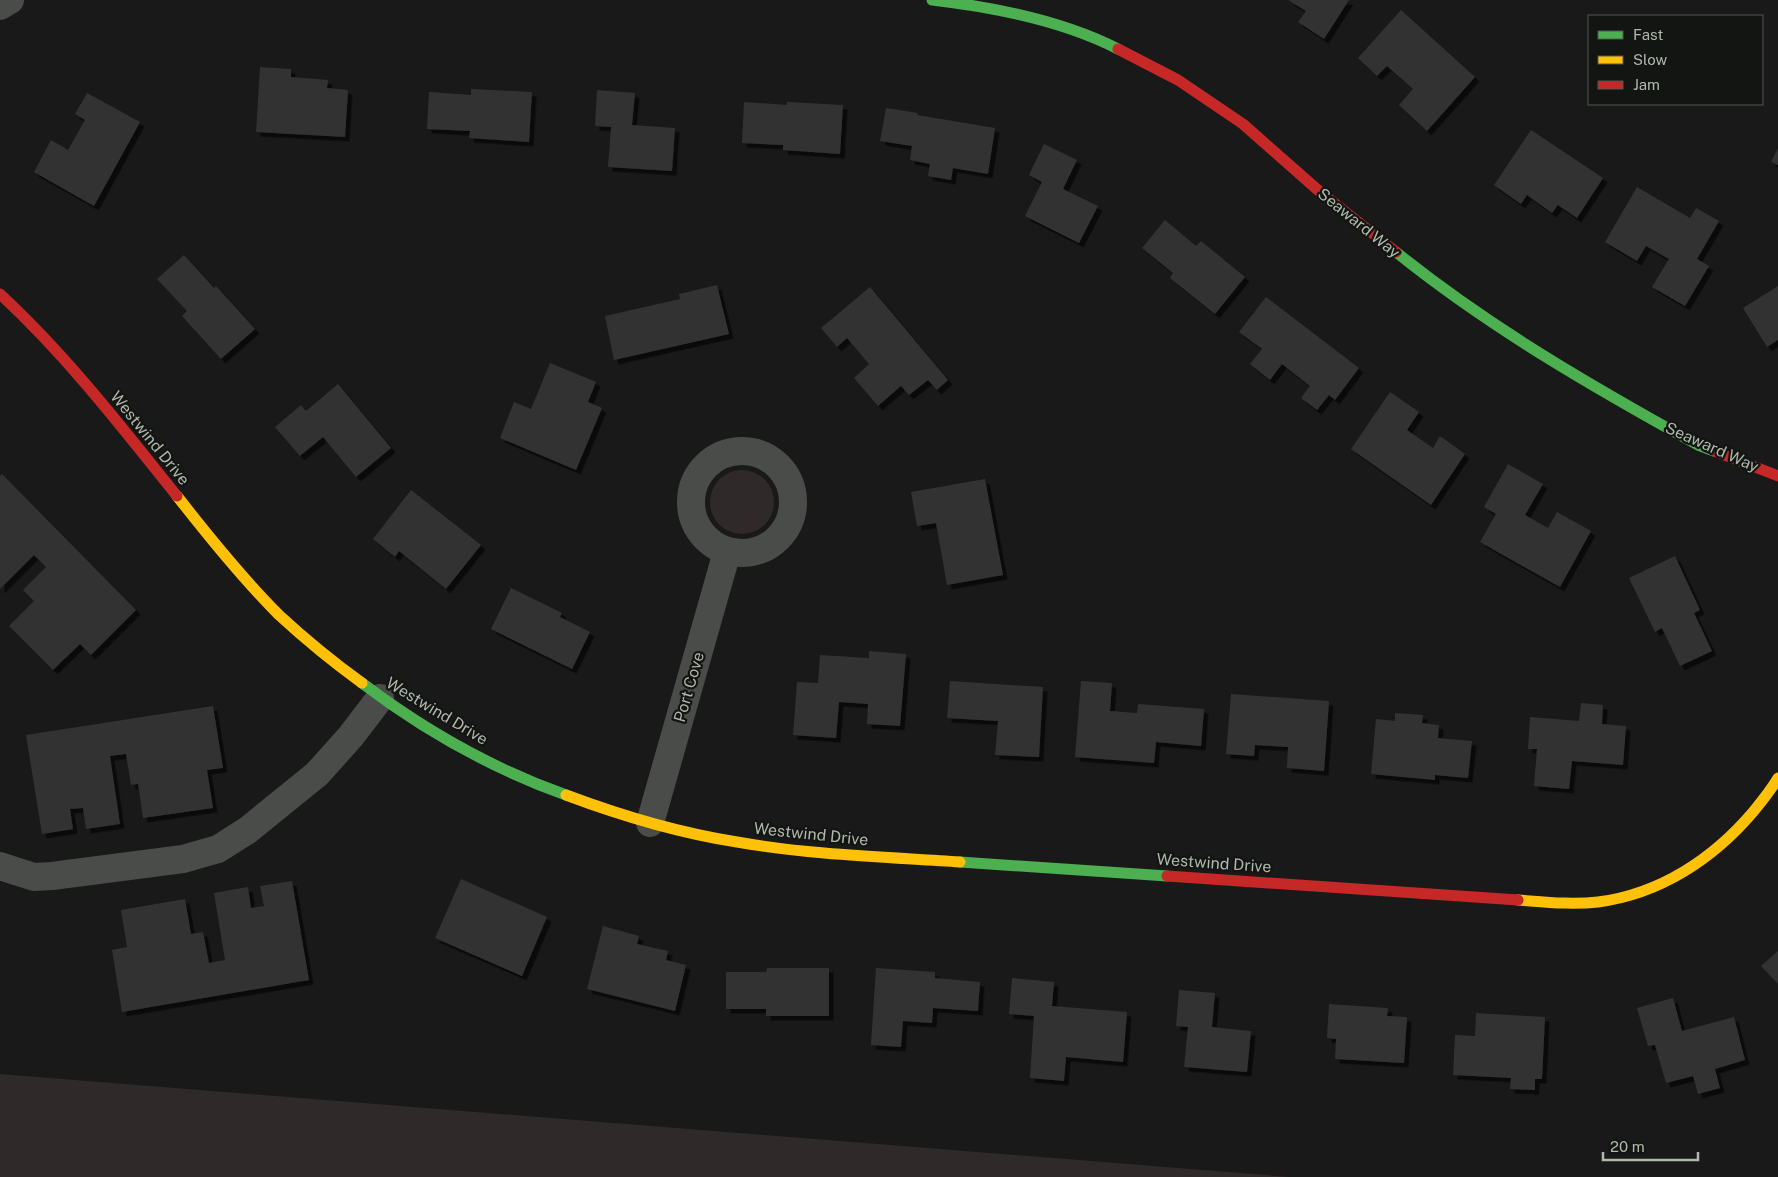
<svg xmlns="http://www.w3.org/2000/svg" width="1778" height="1177" font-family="'Public Sans',sans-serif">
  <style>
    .green { fill: #2f2929 }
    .building { fill: #323332; filter: url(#shadow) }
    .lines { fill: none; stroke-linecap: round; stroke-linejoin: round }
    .street { stroke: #4a4c49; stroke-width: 28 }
    .fast { stroke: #4caf50; stroke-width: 11 }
    .slow { stroke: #ffc107; stroke-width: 11 }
    .jam { stroke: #c62828; stroke-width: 11 }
    .labels { text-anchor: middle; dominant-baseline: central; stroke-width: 4.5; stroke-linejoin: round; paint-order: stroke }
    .street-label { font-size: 16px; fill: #b0b8ac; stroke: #131513 }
  </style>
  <defs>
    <filter id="shadow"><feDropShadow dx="4.5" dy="4.5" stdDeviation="0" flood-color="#0009"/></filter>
  </defs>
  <rect width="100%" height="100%" fill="#191919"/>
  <g class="green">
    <circle cx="742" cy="502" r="32"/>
    <path d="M0,1074l1290,103h-1290z"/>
  </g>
  <g class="building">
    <path d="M1288,0h61l-25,39 -26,-17 8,-11z"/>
    <path d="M1401,10l74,67 -48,54 -28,-26 14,-16 -26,-23 -10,10 -19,-18z"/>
    <path d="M260,67l31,2v8l37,3 -1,8 21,2 -3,47 -89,-5z"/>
    <path d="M471,89l61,3 -3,50 -60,-4 1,-7 -43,-2 2,-37 42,3z"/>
    <path d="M597,90l38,3 -3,32 43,3 -3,43 -64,-4 3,-40 -16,-1z"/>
    <path d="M87,93l53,29 -46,84 -60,-34 17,-32 17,10 17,-30 -10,-6z"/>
    <path d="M744,102l43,3v-3l56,3 -3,49 -57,-4v-5l-41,-2z"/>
    <path d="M886,108l32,5 -1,2 78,13 -7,46 -35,-6 -2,12 -23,-4 2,-12 -20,-4 2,-14 -32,-5z"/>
    <path d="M1531,130l72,48 -26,40 -19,-13 -6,8 -25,-18 -6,9 -27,-19z"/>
    <path d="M1044,144l33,16 -14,29 35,17 -19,37 -54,-27 17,-34 -13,-7z"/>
    <path d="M1778,148v17l-7,-3z"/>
    <path d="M1637,187l53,31 6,-10 23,13 -22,38 12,7 -24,40 -33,-19 17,-28 -23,-13 -9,15 -32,-19z"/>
    <path d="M1165,220l31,26 5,-5 44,36 -30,37 -45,-36 3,-5 -31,-25z"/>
    <path d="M184,255l30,33 2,-2 39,43 -34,30 -39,-43 5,-5 -30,-32z"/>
    <path d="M717,285l12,49 -115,26 -9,-44 75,-17 -1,-5z"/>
    <path d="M1778,286v54l-11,7 -24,-39z"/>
    <path d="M870,287l78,93 -11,10 -9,-10 -19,15 -8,-9 -23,20 -24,-28 15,-14 -22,-26 -10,9 -16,-19z"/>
    <path d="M1266,297l93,71 -24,32 -6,-5 -12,15 -16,-12 9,-12 -28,-22 -12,16 -20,-16 12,-15 -23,-17z"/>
    <path d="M550,363l46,19 -8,20 14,6 -26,62 -76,-32 14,-36 17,7z"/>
    <path d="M338,384l53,64 -35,29 -33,-40 -23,19 -25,-29 26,-22 5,6z"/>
    <path d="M1390,392l29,20 -12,18 26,18 7,-12 25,18 -34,51 -80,-56z"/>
    <path d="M1508,464l35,20 -18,31 23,13 9,-16 34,19 -31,56 -80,-45 16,-28 -12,-7z"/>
    <path d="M2,474l134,136 -45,45 -11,-11 -27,26 -44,-44 25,-25 -11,-11 23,-23 -12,-12 -34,34v-113z"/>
    <path d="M985,479l18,96 -56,10 -11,-62 -19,3 -6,-34z"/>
    <path d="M411,490l70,55 -35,44 -47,-38 -4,6 -22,-18z"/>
    <path d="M1675,556l25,54 -6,3 18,38 -32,15 -18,-38 -7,4 -26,-54z"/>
    <path d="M511,588l51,25 -2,4 30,15 -18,37 -81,-40z"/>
    <path d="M869,651l37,3 -6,72 -33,-2 1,-20 -29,-2 -3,36 -43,-3 4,-53 21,1 2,-28 49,3z"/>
    <path d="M950,681l93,6 -4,70 -44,-2 3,-34 -51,-3z"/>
    <path d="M1081,681l31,2 -2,28 27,2 1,-9 66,5 -3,37 -45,-4 -2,21 -79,-6z"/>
    <path d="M1231,694l98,7 -5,70 -37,-3 1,-21 -33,-2 -1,11 -28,-2z"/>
    <path d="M1581,703l22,2 -1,19 24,2 -3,39 -51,-4 -3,28 -35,-3 3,-37h-9l2,-32 49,4z"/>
    <path d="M213,706l10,62 -16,2 6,38 -70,10 -5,-34 -7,1 -5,-31 -16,2 10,68 -34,5 -3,-21 -13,1 3,20 -31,5 -16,-99z"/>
    <path d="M1395,713l28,2 -1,8 17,2 -1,13 34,3 -4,37 -33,-3v5l-64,-6 5,-55 19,2z"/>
    <path d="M461,879l86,38 -25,59 -87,-38z"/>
    <path d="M292,881l17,99 -187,32 -10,-62 15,-3 -6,-37 64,-11 6,35 12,-2 6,31 16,-3 -11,-67 34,-6 3,21 13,-2 -4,-20z"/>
    <path d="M603,926l36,10 -2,8 31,7 -2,9 20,5 -11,46 -88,-22z"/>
    <path d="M1778,951v33l-17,-18z"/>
    <path d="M767,968h62v48h-63v-7h-40v-37h40z"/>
    <path d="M876,968l59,4v6l45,4 -2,29 -45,-3 -1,15 -29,-2 -2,26 -30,-2z"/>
    <path d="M1012,978l42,4 -2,24 75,6 -4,50 -57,-5 -2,24 -34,-3 4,-62 -25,-2z"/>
    <path d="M1179,990l36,3 -3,34 39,4 -4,41 -63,-5 4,-40 -12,-1z"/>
    <path d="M1673,998l9,33 52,-14 11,43 -30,9 5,19 -22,6 -5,-18 -27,7 -11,-38 -7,1 -11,-38z"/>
    <path d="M1329,1004l59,4 -1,8 20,1 -3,46 -69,-4 1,-20 -9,-1z"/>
    <path d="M1476,1013l69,4 -3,62h-7v11l-25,-1 1,-11 -58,-3 2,-40 20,1z"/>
  </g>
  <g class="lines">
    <g class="street">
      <path d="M0,6l10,-6"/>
      <circle cx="742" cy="502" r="51"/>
      <path d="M650,823l77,-271"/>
      <path d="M0,866l34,11 18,-1 131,-17 35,-10 30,-19 69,-56 34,-38 29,-38"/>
    </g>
    <g class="fast">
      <path d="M932,0c61,7 131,21 186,49"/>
      <path d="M1396,252c93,75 197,135 302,193l16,6"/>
      <path d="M362,683c62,47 131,86 204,112"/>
      <path d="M960,862l207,14"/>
    </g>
    <g class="slow">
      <path d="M177,496c32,41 65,82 102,119 26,24 54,47 83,68"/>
      <path d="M566,795c56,21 113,38 171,47 74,13 149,15 223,20"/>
      <path d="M1518,900c27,2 53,5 80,2 62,-8 115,-43 155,-90 9,-11 18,-22 25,-34"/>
    </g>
    <g class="jam">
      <path d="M1118,49l60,31 65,44 76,67 77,61"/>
      <path d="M0,294c66,61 121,132 177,202"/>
      <path d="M1714,451l64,25"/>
      <path d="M1167,876l351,24"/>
    </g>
  </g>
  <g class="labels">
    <g class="street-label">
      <text transform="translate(1359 223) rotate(39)">Seaward Way</text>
      <text transform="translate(150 438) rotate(51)">Westwind Drive</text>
      <text transform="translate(1712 447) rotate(24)">Seaward Way</text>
      <text transform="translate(689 687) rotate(-74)">Port Cove</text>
      <text transform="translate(437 711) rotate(31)">Westwind Drive</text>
      <text transform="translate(811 834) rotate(6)">Westwind Drive</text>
      <text transform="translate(1214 863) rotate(4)">Westwind Drive</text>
    </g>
  </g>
  <rect x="1588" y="15" width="175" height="90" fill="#131513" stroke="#525650"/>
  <rect x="1598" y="31" width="25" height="8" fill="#4caf50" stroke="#525650"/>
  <text x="1633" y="40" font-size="15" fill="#b0b8ac">Fast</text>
  <rect x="1598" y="56" width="25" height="8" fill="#ffc107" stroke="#525650"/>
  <text x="1633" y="65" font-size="15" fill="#b0b8ac">Slow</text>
  <rect x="1598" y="81" width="25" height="8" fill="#c62828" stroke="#525650"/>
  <text x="1633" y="90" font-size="15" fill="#b0b8ac">Jam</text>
  <path d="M1603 1152v8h95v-8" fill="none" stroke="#b0b8ac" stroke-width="2.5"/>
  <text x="1610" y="1152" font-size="15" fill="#b0b8ac" stroke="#131513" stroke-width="4" paint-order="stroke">20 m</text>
</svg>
